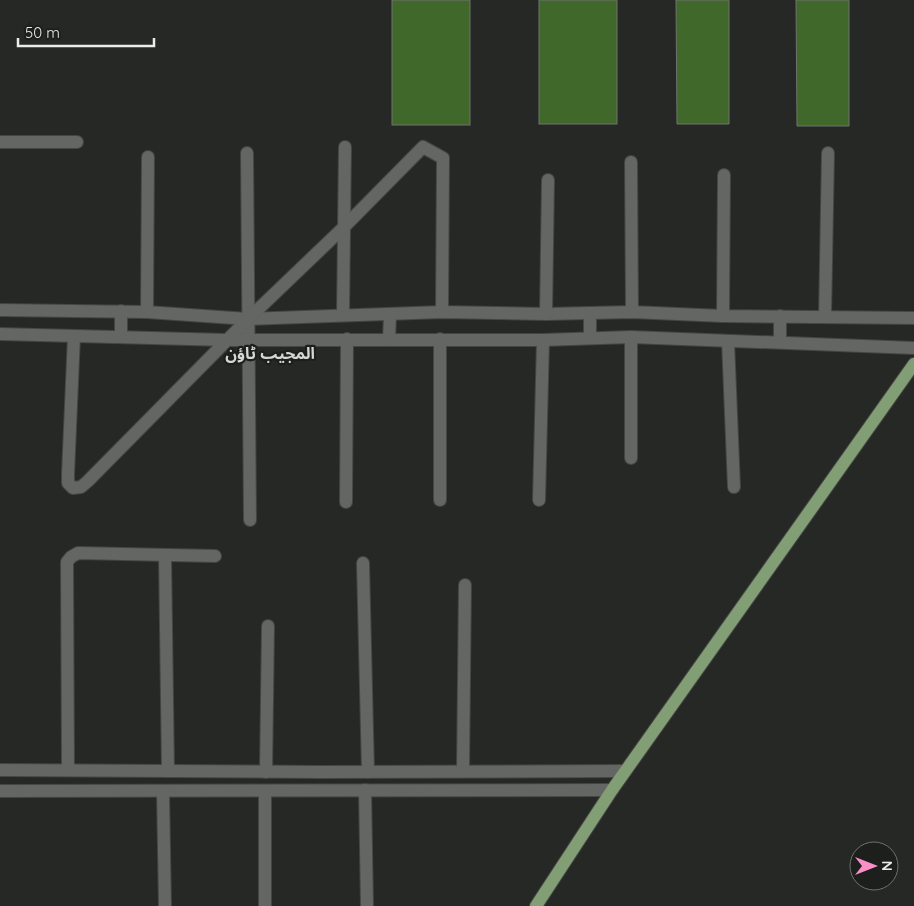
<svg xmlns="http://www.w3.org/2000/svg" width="914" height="906" font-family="Quicksand,'Noto Sans Arabic',sans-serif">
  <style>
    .building { fill: #40682a; stroke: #70736f }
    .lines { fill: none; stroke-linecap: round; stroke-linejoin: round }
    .minor-casing { stroke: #444643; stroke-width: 14 }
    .major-casing { stroke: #444643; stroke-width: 14 }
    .minor { stroke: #636662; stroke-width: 12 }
    .major { stroke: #829e75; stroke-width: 12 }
    .labels { text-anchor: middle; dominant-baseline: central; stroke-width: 4.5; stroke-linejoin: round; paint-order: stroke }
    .neighbourhood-label { font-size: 16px; font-weight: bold; fill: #d4d7d3; stroke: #1d1f1c }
  </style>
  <rect width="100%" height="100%" fill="#262825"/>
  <g class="building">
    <rect x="392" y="0" width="78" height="125"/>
    <rect x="539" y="0" width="78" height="124"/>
    <path d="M676,0h53v124h-52z"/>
    <path d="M796,0h53v126h-52z"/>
  </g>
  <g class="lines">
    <g class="minor-casing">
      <g id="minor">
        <path d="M0,142h77"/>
        <path d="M247,153l3,367"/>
        <path d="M631,162l1,150"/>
        <path d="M0,310l147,2 101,7 194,-7 104,2 86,-2 91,4 191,2"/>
        <path d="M147,312l1,-155"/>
        <path d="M590,313v25"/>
        <path d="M546,314l2,-134"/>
        <path d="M343,315l2,-168"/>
        <path d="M723,316l1,-141"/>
        <path d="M780,316v26"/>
        <path d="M825,317l3,-164"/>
        <path d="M0,334l227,6h316l88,-3 283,11"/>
        <path d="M74,336l-6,138v9l5,5 8,-1 7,-6 160,-162 96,-92 79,-80 20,11 -1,154"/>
        <path d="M121,337v-26"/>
        <path d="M440,339v161"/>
        <path d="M389,340l1,-25"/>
        <path d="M728,341l6,146"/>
        <path d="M631,458v-121"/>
        <path d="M539,500l4,-160"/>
        <path d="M346,502l1,-163"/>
        <path d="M165,555l3,216"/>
        <path d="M363,563l5,209"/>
        <path d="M0,770l320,2 305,-1"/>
        <path d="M68,770l-1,-208 4,-5 7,-4 137,3"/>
        <path d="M463,771l2,-186"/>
        <path d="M266,772l2,-146"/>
        <path d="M365,790l2,116"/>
        <path d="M0,791l612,-1"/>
        <path d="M163,792l2,114"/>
        <path d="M265,906v-115"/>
      </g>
    </g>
    <g class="major-casing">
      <path id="major" d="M536,906l76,-116 302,-426"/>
    </g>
    <use href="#minor" class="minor"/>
    <use href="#major" class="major"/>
  </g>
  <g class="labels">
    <g class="neighbourhood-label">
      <text x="270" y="353">المجیب ٹاؤن</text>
    </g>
  </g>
  <g transform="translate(874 866) rotate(90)"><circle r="24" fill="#1d1f1c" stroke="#6f716e"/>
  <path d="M0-4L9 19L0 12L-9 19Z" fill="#fa8fc7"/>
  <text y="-8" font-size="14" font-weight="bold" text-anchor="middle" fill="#eaece9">N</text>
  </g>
  <path d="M18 38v8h136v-8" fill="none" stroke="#eaece9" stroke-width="2.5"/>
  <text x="25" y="38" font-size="15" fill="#eaece9" stroke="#1d1f1c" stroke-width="4" paint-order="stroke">50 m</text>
</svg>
